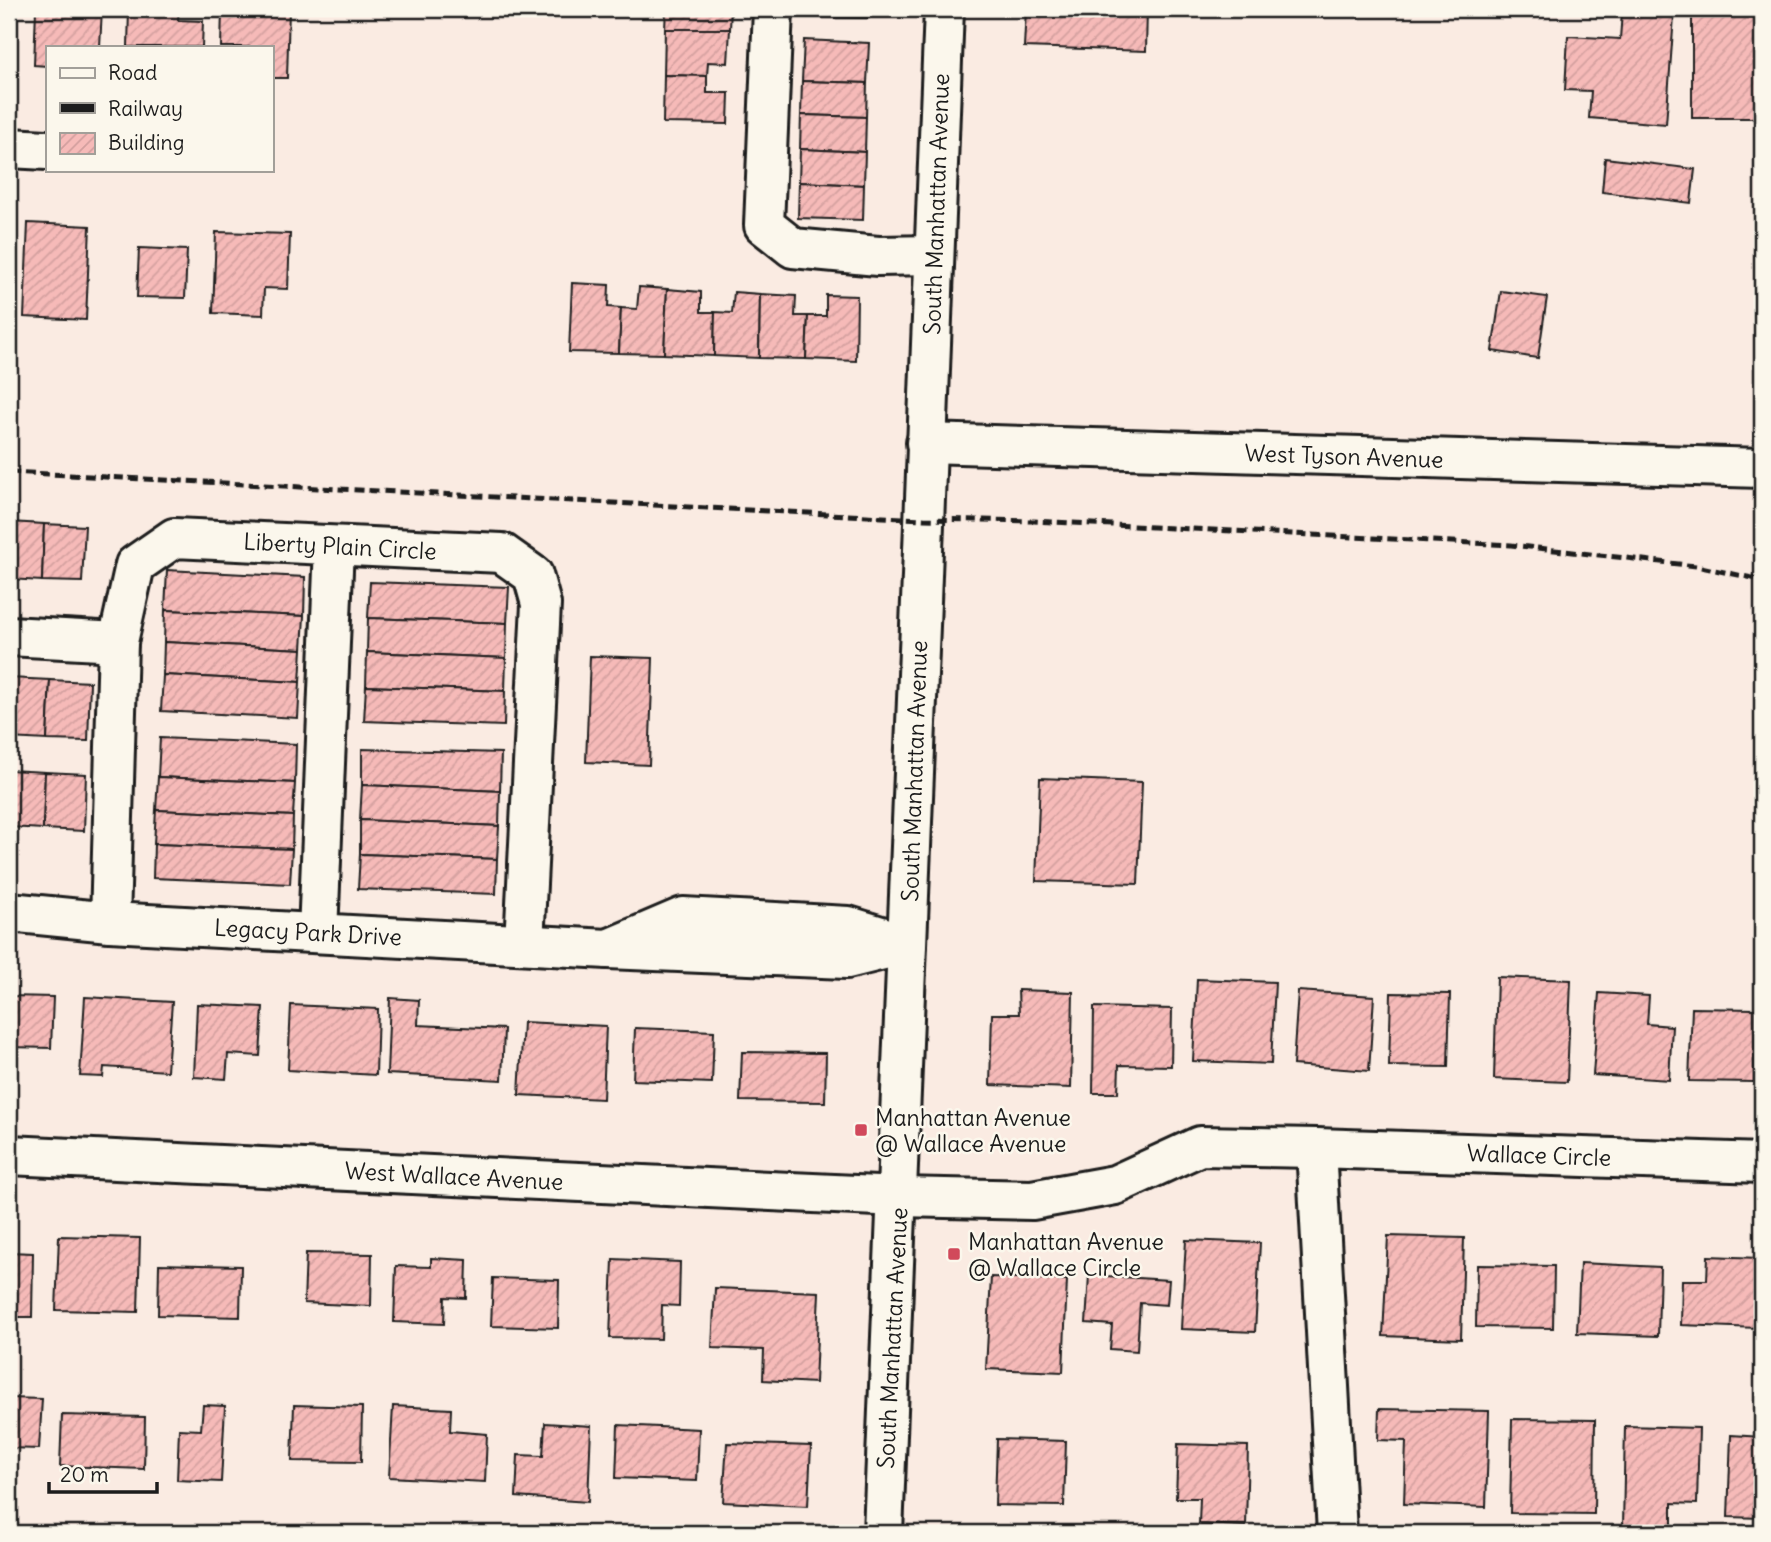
<svg xmlns="http://www.w3.org/2000/svg" width="1771" height="1542" font-family="Delius,sans-serif">
  <style>
    .building { fill: url(#building-hatch); stroke: #1c1c1c; stroke-width: 2 }
    .lines { fill: none; stroke-linecap: round; stroke-linejoin: round }
    .street-casing { stroke: #1c1c1c; stroke-width: 44 }
    .secondary-casing { stroke: #1c1c1c; stroke-width: 44 }
    .street { stroke: #fbf7ec; stroke-width: 38 }
    .secondary { stroke: #fbf7ec; stroke-width: 38 }
    .rail { stroke: #1c1c1c; stroke-width: 5; stroke-dasharray: 10 5; stroke-linecap: butt }
    .poi-dot { fill: #d1495b; stroke: #fbf7ec; stroke-width: 2.5 }
    .labels { text-anchor: middle; dominant-baseline: central; stroke-width: 5; stroke-linejoin: round; paint-order: stroke }
    .street-label { font-size: 23px; fill: #1c1c1c; stroke: #fbf7ec }
    .poi-label { font-size: 23px; fill: #1c1c1c; stroke: #fbf7ec; text-anchor: start }
  </style>
  <defs>
    <pattern id="building-hatch" width="6" height="6" patternUnits="userSpaceOnUse" patternTransform="scale(1.75)"><rect width="6" height="6" fill="#f6bab8"/><path d="M-1 1l2-2M0 6l6-6M5 7l2-2" fill="none" stroke="#d29f9e"/></pattern>
  </defs>
  <rect width="100%" height="100%" fill="#faebe2"/>
  <filter id="ink" filterUnits="userSpaceOnUse"><feTurbulence type="fractalNoise" baseFrequency=".0143" numOctaves="2"/><feDisplacementMap in="SourceGraphic" scale="14" xChannelSelector="R" yChannelSelector="G"/><feConvolveMatrix kernelMatrix="1 2 1 2 8 2 1 2 1" color-interpolation-filters="sRGB"/></filter>
  <g filter="url(#ink)">
    <g class="building">
      <path d="M36,9h66l-2,38h-53v19l-13,-1z"/>
      <path d="M129,9h50l-1,11 25,1 -1,26h-74z"/>
      <path d="M222,9h67l-2,69h-16v-31h-50z"/>
      <path d="M666,9h65l-1,20h-65z"/>
      <path d="M805,9h64v9l-64,-1z"/>
      <path d="M1026,9h121l-1,42 -122,-4z"/>
      <path d="M9,12h4l-1,51h-3z"/>
      <path d="M1622,12l52,4 -8,108 -77,-6 2,-27 -26,-1 3,-54 52,3z"/>
      <rect x="1692" y="14" width="70" height="104"/>
      <path d="M665,29h65l-2,34 -20,-1 -1,14 -43,-1z"/>
      <path d="M804,40l65,3 -2,40 -65,-2z"/>
      <path d="M664,75l43,1v17h22l-1,31 -65,-1z"/>
      <path d="M802,81l65,2 -1,34 -65,-2z"/>
      <path d="M801,115l65,2 -1,35 -65,-3z"/>
      <path d="M800,149l65,3 -1,33 -65,-3z"/>
      <path d="M1605,158l90,11 -4,34 -89,-11z"/>
      <path d="M799,182l65,3 -1,35 -65,-2z"/>
      <path d="M28,223l62,3 -4,94 -62,-3z"/>
      <path d="M216,232l74,2 -2,55 -24,-1 -1,27 -50,-2z"/>
      <path d="M139,248l48,2 -2,48 -48,-1z"/>
      <path d="M572,283l37,2 -1,22 13,1 -2,45 -50,-1z"/>
      <path d="M639,287l28,2 -3,65 -45,-1 2,-45 16,1z"/>
      <path d="M667,289l34,3v20h14l-1,44 -50,-2z"/>
      <path d="M1501,291l46,6 -9,61 -46,-7z"/>
      <path d="M734,292l26,2 -1,64 -45,-2 1,-44 17,1z"/>
      <path d="M760,294l36,2 -1,20h13l-2,43 -47,-1z"/>
      <path d="M826,295l31,1 -1,65 -50,-2 2,-43h18z"/>
      <path d="M9,522l35,2 -2,57 -33,-2z"/>
      <path d="M44,524l41,2 -3,56 -40,-1z"/>
      <path d="M167,570l138,7 -1,39 -139,-6z"/>
      <path d="M370,582l139,5 -2,36 -139,-5z"/>
      <path d="M165,610l139,6 -2,33 -138,-7z"/>
      <path d="M368,618l139,5 -1,35 -139,-6z"/>
      <path d="M164,642l138,7 -2,33 -137,-7z"/>
      <path d="M367,652l139,6 -1,33 -139,-5z"/>
      <path d="M590,656l63,2 -4,107 -63,-3z"/>
      <path d="M163,675l137,7 -2,36 -137,-7z"/>
      <path d="M9,678l41,2 -3,60 -38,-2z"/>
      <path d="M50,680l40,2 -2,59 -41,-1z"/>
      <path d="M366,686l139,5 -1,35 -140,-5z"/>
      <path d="M160,738l136,6 -1,39 -137,-6z"/>
      <path d="M362,749l139,4 -1,38 -138,-6z"/>
      <path d="M9,770l36,2 -2,57 -34,-2z"/>
      <path d="M45,772l41,2 -2,57 -41,-2z"/>
      <path d="M158,777l137,6 -2,33 -137,-6z"/>
      <path d="M1040,778l102,4 -4,102 -102,-3z"/>
      <path d="M362,785l138,6 -1,35 -139,-6z"/>
      <path d="M156,810l137,6 -1,33 -138,-5z"/>
      <path d="M360,820l139,6 -2,33 -137,-5z"/>
      <path d="M154,844l138,5 -2,35 -137,-6z"/>
      <path d="M360,854l137,5 -1,35 -138,-5z"/>
      <path d="M1497,977l74,3 -4,102 -73,-3z"/>
      <path d="M1197,979l78,3 -4,82 -78,-3z"/>
      <path d="M1018,990l55,2 -2,96 -81,-3 2,-71h27z"/>
      <path d="M1298,991l76,5 -5,75 -76,-6z"/>
      <path d="M1391,993l59,1 -2,73 -59,-1z"/>
      <path d="M1599,993l50,3 -2,28 25,2 -3,54 -76,-5z"/>
      <path d="M9,996l44,1 -2,51 -42,-1z"/>
      <path d="M85,997l87,5 -5,69 -63,-4 -1,10 -23,-1z"/>
      <path d="M390,998l29,2 -1,25 86,4 -2,51 -115,-6z"/>
      <path d="M197,1004l66,3 -3,49 -32,-2 -2,25 -32,-2z"/>
      <path d="M291,1005l87,4 -2,66 -88,-5z"/>
      <path d="M1094,1007l78,2 -1,57 -52,-1 -1,28h-25z"/>
      <path d="M1692,1008l64,1 -2,73 -65,-1z"/>
      <path d="M523,1022l83,4 -3,73 -84,-4z"/>
      <path d="M635,1028l79,3 -2,52 -79,-3z"/>
      <path d="M742,1052l84,1 -1,49 -85,-1z"/>
      <path d="M59,1236l81,2 -2,74 -82,-2z"/>
      <path d="M1388,1236l76,2 -3,101 -78,-3z"/>
      <path d="M1186,1240l74,3 -5,89 -74,-3z"/>
      <path d="M9,1252l24,1 -1,64h-23z"/>
      <path d="M306,1253l66,1 -1,52 -67,-3z"/>
      <path d="M1708,1256l51,2 -1,70 -77,-3 1,-45h25z"/>
      <path d="M431,1258l36,2 -1,38 -21,-1 -1,27 -50,-2 2,-56 35,1z"/>
      <path d="M613,1259l67,3 -1,44 -17,-1 -1,34 -51,-1z"/>
      <path d="M1580,1263l80,4 -2,69 -81,-3z"/>
      <path d="M159,1264l82,2 -1,51 -82,-2z"/>
      <path d="M1477,1265l77,1 -1,62 -77,-1z"/>
      <path d="M1089,1275l80,5 -2,25 -27,-2 -3,48 -27,-2 2,-24 -26,-2z"/>
      <path d="M991,1277l76,3 -4,92 -77,-3z"/>
      <path d="M493,1278l66,2 -1,48 -67,-2z"/>
      <path d="M715,1288l104,4 -4,91 -52,-3 1,-30 -52,-2z"/>
      <path d="M9,1398l33,1 -3,50 -30,-1z"/>
      <path d="M203,1405l22,1 -4,76 -44,-2 2,-51 22,1z"/>
      <path d="M294,1405l68,2 -1,55 -69,-1z"/>
      <path d="M393,1406l58,3 -1,22 37,3 -2,48 -96,-5z"/>
      <path d="M1379,1409l110,2 -3,96 -82,-3 2,-63 -28,-1z"/>
      <path d="M62,1415l83,2 -1,52 -84,-3z"/>
      <path d="M1512,1419l83,1 -1,94 -84,-1z"/>
      <path d="M545,1423l46,3 -3,76 -72,-5 2,-42 25,1z"/>
      <path d="M618,1425l81,4 -2,52 -81,-3z"/>
      <path d="M1625,1426l74,2 -2,76 -25,-1v26l-49,-2z"/>
      <path d="M1731,1435l31,2v81l-34,-1z"/>
      <path d="M997,1439l69,2 -2,65 -69,-1z"/>
      <path d="M727,1443l84,3 -3,60 -85,-4z"/>
      <path d="M1178,1444l70,2 -2,80 -47,-2 1,-26h-24z"/>
    </g>
    <g class="lines">
      <g class="street-casing">
        <g id="street">
          <path d="M773,9l-9,216 29,23 85,8 56,-1"/>
          <path d="M9,148l38,2"/>
          <path d="M926,443l836,25"/>
          <path d="M9,636l109,6"/>
          <path d="M9,912l101,10 498,27"/>
          <path d="M683,917l165,9 59,18 -60,15 -239,-10z"/>
          <path d="M110,922l8,-280 17,-77 39,-27 328,15 31,22 8,29 -17,340"/>
          <path d="M318,933l16,-387"/>
          <path d="M9,1155l890,42 133,3 83,-15 85,-39 116,2"/>
          <path d="M1337,1533l-21,-385 446,15"/>
        </g>
      </g>
      <g class="secondary-casing">
        <path id="secondary" d="M883,1533c24,-508 40,-1016 61,-1524"/>
      </g>
      <use href="#street" class="street"/>
      <use href="#secondary" class="secondary"/>
      <path class="rail" d="M9,472l915,47 110,2 477,24 185,21 66,14"/>
    </g>
  </g>
  <g class="poi-dot">
    <rect x="854" y="1123" width="14" height="14" rx="3.5"/>
    <rect x="947" y="1247" width="14" height="14" rx="3.5"/>
  </g>
  <g class="labels">
    <g class="street-label">
      <text transform="translate(936 204) rotate(-88)">South Manhattan Avenue</text>
      <text transform="translate(1344 456) rotate(2)">West Tyson Avenue</text>
      <text transform="translate(340 546) rotate(3)">Liberty Plain Circle</text>
      <text transform="translate(914 771) rotate(-88)">South Manhattan Avenue</text>
      <text transform="translate(308 932) rotate(3)">Legacy Park Drive</text>
      <text transform="translate(1539 1155) rotate(2)">Wallace Circle</text>
      <text transform="translate(454 1176) rotate(3)">West Wallace Avenue</text>
      <text transform="translate(892 1338) rotate(-87)">South Manhattan Avenue</text>
    </g>
    <g class="poi-label">
      <text x="875" y="1117">Manhattan Avenue<tspan x="875" dy="26">@ Wallace Avenue</tspan></text>
      <text x="968" y="1241">Manhattan Avenue<tspan x="968" dy="26">@ Wallace Circle</tspan></text>
    </g>
  </g>
  <rect width="1771" height="1542" fill="none" stroke="#fbf7ec" stroke-width="35"/>
  <rect x="18" y="18" width="1736" height="1507" fill="none" stroke="#1c1c1c" stroke-width="2.5" filter="url(#ink)"/>
  <rect x="46" y="46" width="228" height="126" fill="#fbf7ec" stroke="#a29f99" stroke-width="2"/>
  <rect x="60" y="68" width="35" height="10" fill="#fbf7ec" stroke="#a29f99" stroke-width="2"/>
  <text x="108" y="80" font-size="21" fill="#1c1c1c">Road</text>
  <rect x="60" y="103" width="35" height="10" fill="#1c1c1c" stroke="#a29f99" stroke-width="2"/>
  <text x="108" y="116" font-size="21" fill="#1c1c1c">Railway</text>
  <rect x="60" y="133" width="35" height="21" fill="url(#building-hatch)" stroke="#a29f99" stroke-width="2"/>
  <text x="108" y="150" font-size="21" fill="#1c1c1c">Building</text>
  <path d="M49 1482v10h108v-10" fill="none" stroke="#1c1c1c" stroke-width="3.5"/>
  <text x="60" y="1482" font-size="21" fill="#1c1c1c" stroke="#fbf7ec" stroke-width="5" paint-order="stroke">20 m</text>
</svg>
